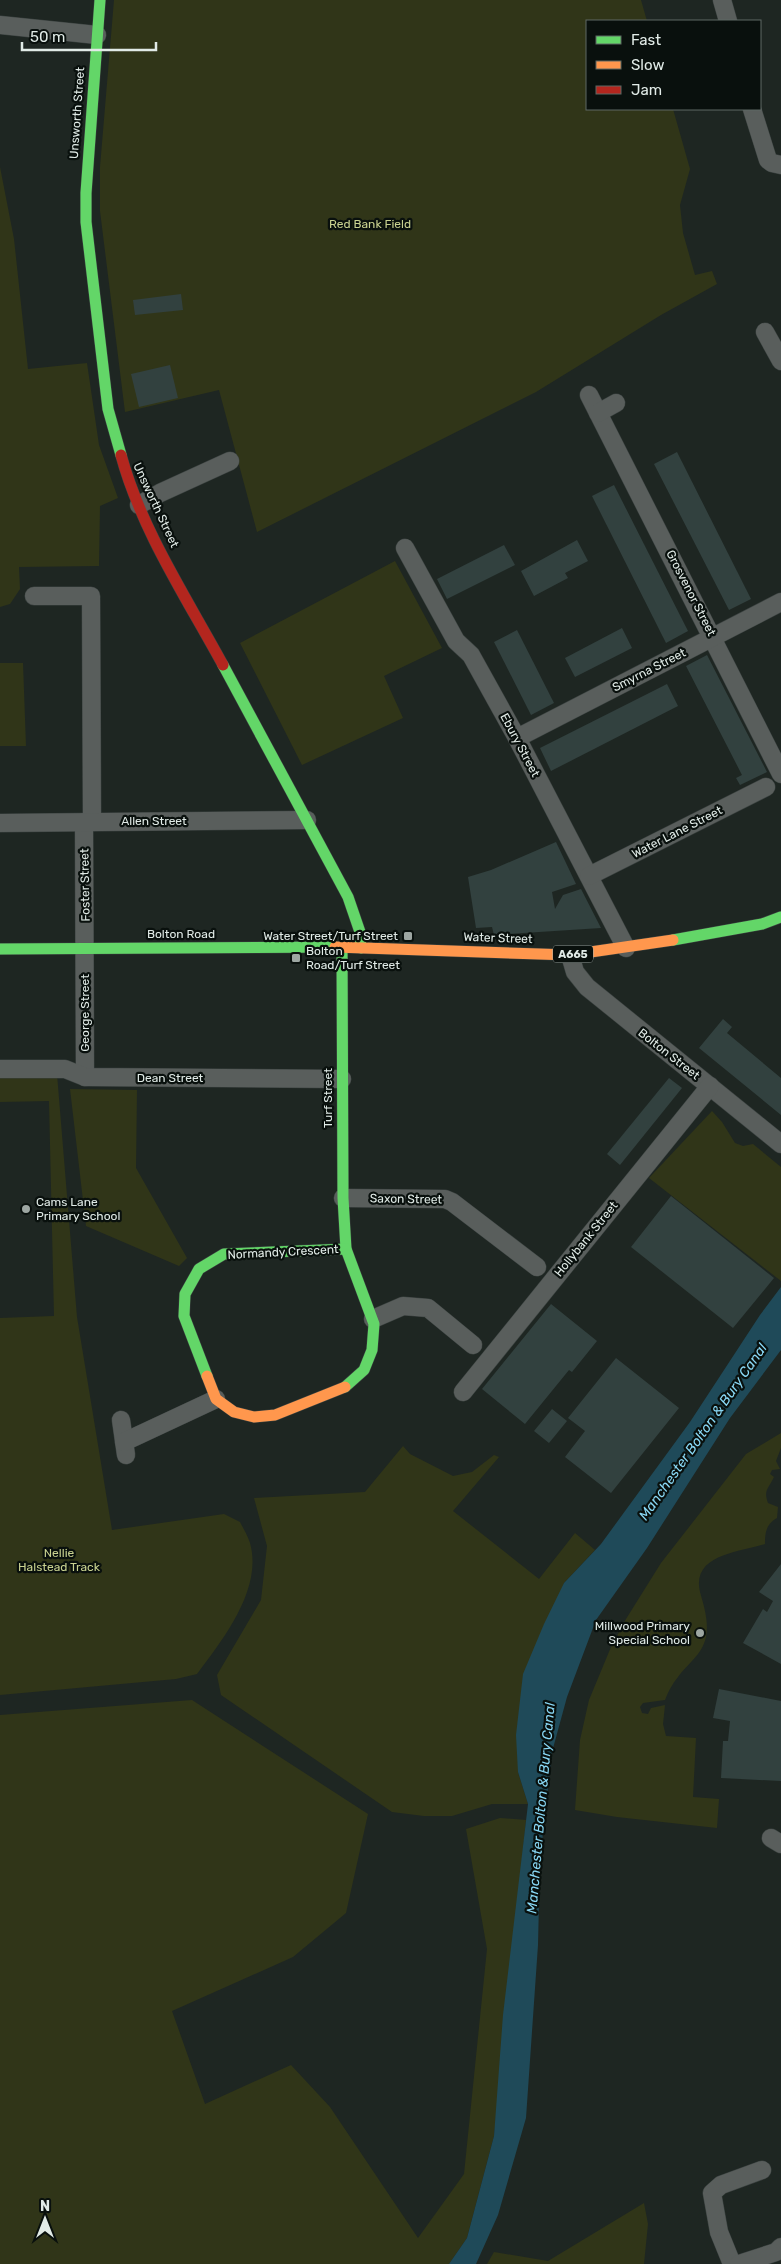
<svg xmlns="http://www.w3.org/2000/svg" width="781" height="2264" font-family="Rubik,sans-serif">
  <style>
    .green { fill: #303518 }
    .water { fill: #1f4a59 }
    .building { fill: #32413f }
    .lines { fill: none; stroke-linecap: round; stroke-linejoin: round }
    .street-casing { stroke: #3b4240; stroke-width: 19 }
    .fast-casing { stroke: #3b4240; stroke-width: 12 }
    .slow-casing { stroke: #3b4240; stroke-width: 12 }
    .jam-casing { stroke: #3b4240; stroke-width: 12 }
    .street { stroke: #595e5c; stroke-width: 18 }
    .fast { stroke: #63d668; stroke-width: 11 }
    .slow { stroke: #ff974d; stroke-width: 11 }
    .jam { stroke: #b3261e; stroke-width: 11 }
    .poi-dot { fill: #9da6a2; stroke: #09100d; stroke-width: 2 }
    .labels { text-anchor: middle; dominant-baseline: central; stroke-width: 4.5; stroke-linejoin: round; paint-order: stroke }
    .shield { fill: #09100d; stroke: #a0a9a6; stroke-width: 1 }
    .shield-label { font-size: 11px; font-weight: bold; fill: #e1ebe7 }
    .street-label { font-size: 12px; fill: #e1ebe7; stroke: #09100d }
    .park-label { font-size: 12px; fill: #c9d290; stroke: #09100d }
    .poi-label { font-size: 12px; fill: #e1ebe7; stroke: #09100d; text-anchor: end }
    .water-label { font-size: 14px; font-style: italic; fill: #89d8f5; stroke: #09100d }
  </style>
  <rect width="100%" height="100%" fill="#1e2622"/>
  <g class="green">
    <path d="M114,0h527l6,21h-60v88h86l17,60 -10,36 3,28 12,42 17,-4 5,13 -56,31 -125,77 -279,140 -38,-142 -94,22 -25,-201v-44z"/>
    <path d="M0,167l14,72 14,130 59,-6 12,82 19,53 -18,8 -1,60 -80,1 1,22 -10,15 -10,3z"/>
    <path d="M395,561l47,87 -58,28 19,42 -101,47 -62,-122z"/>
    <path d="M0,663h23l3,83h-26z"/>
    <path d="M57,1074l20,243 35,213 112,-16 16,8c3,6 8,14 10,21 13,46 -27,96 -53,131l-21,5 -176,16v-377l54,-2 -5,-215 -49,1v-27z"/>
    <path d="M70,1089l67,1 -1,78 51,90 -8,8 -93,-40z"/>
    <path d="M712,1111l10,11 13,21 8,3 10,-2 28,23v114l-132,-103z"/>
    <path d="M781,1433v15l-5,13 4,8 -8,1 -2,4 4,3c-5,11 -11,13 -6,26l10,4 -1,11c-11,6 -12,15 -12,26 -24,8 -74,10 -65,48 4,14 9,30 6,45 -4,18 -18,26 -28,40 -6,7 -10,15 -13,23l-22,3 -3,4 2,6 6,1 3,-6 14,-3 -2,19 3,12 30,2 -3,59 26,2 -2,29 -100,-11 -42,-7 5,-70 9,-40 22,-53 15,-28 35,-56 85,-109z"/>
    <path d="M403,1446l7,8 43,22 19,-4 22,-17 5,2 -46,54 86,68 36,-46 20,17 -31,33 -46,189 10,32h-36l-40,12h-28l-32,-4 -171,-117 -4,-20 44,-75 6,-54 -13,-48 111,-6z"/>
    <path d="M192,1700l176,114 -22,99 -53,44 -121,54 33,93 86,-39 39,42 88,131 46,-64 23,-225 -21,-120 34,-11 26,2 -32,316 -27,102 -18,26h-449v-549z"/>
    <path d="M644,2203l4,21 -4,40h-157l7,-12 54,9z"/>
  </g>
  <path class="water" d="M781,1287v63l-51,68 -83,130 -51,72 -29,77 -15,55 -12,108 -2,85 -12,173 -28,97 -22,49h-27l18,-26 27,-102 9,-121 25,-211 -10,-32 -2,-37 7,-61 21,-50 20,-41 37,-39 89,-122 70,-107z"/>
  <g class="building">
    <path d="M181,294l2,16 -48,5 -2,-15z"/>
    <path d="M170,365l8,33 -39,9 -8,-33z"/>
    <path d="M677,452l74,147 -22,11 -75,-146z"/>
    <path d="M614,485l74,146 -22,12 -74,-147z"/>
    <path d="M577,540l11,21 -23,12 3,5 -34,18 -13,-25z"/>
    <path d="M504,545l11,20 -68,34 -10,-20z"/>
    <path d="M622,628l10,20 -57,29 -10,-19z"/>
    <path d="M517,630l37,73 -23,12 -37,-73z"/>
    <path d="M707,655l60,117 -27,13 -4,-7 6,-3 -56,-109z"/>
    <path d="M667,684l11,22 -127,65 -11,-23z"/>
    <path d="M556,842l20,42 -24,8 3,17 8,-14 18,-6 20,39 -107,7 -2,-8 -16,1 -8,-51 23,-7z"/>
    <path d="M723,1019l9,8 -5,6 54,45v37l-82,-67z"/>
    <path d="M669,1078l13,10 -62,77 -13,-11z"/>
    <path d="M671,1196l103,82 -41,50 -102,-81z"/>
    <path d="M551,1304l46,37 -25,31 -3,-2 -44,54 -43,-35z"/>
    <path d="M616,1358l63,50 -68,85 -46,-36 20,-26 -17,-13z"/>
    <path d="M552,1409l15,12 -18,22 -15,-12z"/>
    <path d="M781,1564v100l-38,-21 20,-34 4,3 6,-11 -14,-9z"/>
    <path d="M719,1689l62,12v80l-60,-3 2,-37h5l2,-20 -17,-3z"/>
  </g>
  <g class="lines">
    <g class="street-casing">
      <g id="street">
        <path d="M722,0l6,21"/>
        <path d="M0,25l97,10"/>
        <path d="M752,109l16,51 4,3 9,2"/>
        <path d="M765,332l16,29"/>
        <path d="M589,395l192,379"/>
        <path d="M598,413l18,-10"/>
        <path d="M139,505l21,-12 70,-32"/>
        <path d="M405,548l51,93 15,14 46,83 109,210"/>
        <path d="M34,596h57l1,226"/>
        <path d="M517,738l264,-136"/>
        <path d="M84,822l1,255"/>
        <path d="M0,823l307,-3"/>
        <path d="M589,876l177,-89"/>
        <path d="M570,955l5,17 12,15 194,157"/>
        <path d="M0,1069h65l20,8 257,2"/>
        <path d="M343,1198l102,1 7,3 85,65"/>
        <path d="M373,1319l30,-13 25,2 45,37"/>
        <path d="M463,1392l247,-306"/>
        <path d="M121,1420l5,35"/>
        <path d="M124,1442l92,-43"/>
        <path d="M771,1838l10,6"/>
        <path d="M732,2264l-13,-32 -7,-39 9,-8 41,-15"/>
        <path d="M739,2264l37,-12 5,-5"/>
      </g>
    </g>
    <g class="fast-casing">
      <g id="fast">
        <path d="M100,0l-14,193v29l22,187 13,46"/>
        <path d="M223,665l125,232 12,35 1,16"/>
        <path d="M673,940l89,-16 19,-7"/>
        <path d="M342,947l1,251 3,51 28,75 -2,26 -8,20 -19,17"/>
        <path d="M0,949l335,-2"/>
        <path d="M207,1376l-23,-60 1,-22 14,-25 25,-15 122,-5"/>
      </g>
    </g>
    <g class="slow-casing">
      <g id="slow">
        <path d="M335,947l235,8 103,-15"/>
        <path d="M207,1376l9,23 18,13 20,5 21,-2 70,-28"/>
      </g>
    </g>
    <g class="jam-casing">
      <path id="jam" d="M121,455c20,74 65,142 102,210"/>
    </g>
    <use href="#street" class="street"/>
    <use href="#fast" class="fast"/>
    <use href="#slow" class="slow"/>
    <use href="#jam" class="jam"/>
  </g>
  <g class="poi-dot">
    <rect x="403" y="931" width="10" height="10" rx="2.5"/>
    <rect x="291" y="953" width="10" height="10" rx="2.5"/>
    <circle cx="26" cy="1209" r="5"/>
    <circle cx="700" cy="1633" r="5"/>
  </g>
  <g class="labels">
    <rect class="shield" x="553" y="945.5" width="40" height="17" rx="4"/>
    <g class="shield-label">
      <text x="573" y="954">A665</text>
    </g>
    <g class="street-label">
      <text transform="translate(77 113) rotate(-86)">Unsworth Street</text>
      <text transform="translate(156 505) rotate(65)">Unsworth Street</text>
      <text transform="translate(691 593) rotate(63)">Grosvenor Street</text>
      <text transform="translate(649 670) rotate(-27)">Smyrna Street</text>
      <text transform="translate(520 745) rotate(62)">Ebury Street</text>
      <text x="154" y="821">Allen Street</text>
      <text transform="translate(677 832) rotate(-27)">Water Lane Street</text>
      <text transform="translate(85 885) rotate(-91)">Foster Street</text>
      <text x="181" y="934">Bolton Road</text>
      <text transform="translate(498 938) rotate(2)">Water Street</text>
      <text transform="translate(85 1013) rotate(-90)">George Street</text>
      <text transform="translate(669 1054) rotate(38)">Bolton Street</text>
      <text x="170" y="1078">Dean Street</text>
      <text transform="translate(328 1098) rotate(-90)">Turf Street</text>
      <text transform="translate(406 1199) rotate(1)">Saxon Street</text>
      <text transform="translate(586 1239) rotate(-51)">Hollybank Street</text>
      <text transform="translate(283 1252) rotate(-3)">Normandy Crescent</text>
    </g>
    <g class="park-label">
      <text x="370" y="224">Red Bank Field</text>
      <text x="59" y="1553">Nellie<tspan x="59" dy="14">Halstead Track</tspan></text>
    </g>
    <g class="poi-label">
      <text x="398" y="936">Water Street/Turf Street</text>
      <text x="306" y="951" text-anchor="start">Bolton<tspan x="306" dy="14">Road/Turf Street</tspan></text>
      <text x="36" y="1202" text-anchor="start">Cams Lane<tspan x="36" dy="14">Primary School</tspan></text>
      <text x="690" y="1626">Millwood Primary<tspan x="690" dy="14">Special School</tspan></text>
    </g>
    <g class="water-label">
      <text transform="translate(703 1432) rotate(-55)">Manchester Bolton &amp; Bury Canal</text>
      <text transform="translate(541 1808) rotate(-85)">Manchester Bolton &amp; Bury Canal</text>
    </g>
  </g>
  <rect x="586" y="20" width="175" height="90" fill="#09100d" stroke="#5f6864"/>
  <rect x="596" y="36" width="25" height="8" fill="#63d668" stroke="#5f6864"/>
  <text x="631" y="45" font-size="15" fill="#e1ebe7">Fast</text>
  <rect x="596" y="61" width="25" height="8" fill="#ff974d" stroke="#5f6864"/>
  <text x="631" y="70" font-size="15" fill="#e1ebe7">Slow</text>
  <rect x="596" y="86" width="25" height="8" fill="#b3261e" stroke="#5f6864"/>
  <text x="631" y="95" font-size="15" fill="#e1ebe7">Jam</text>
  <g transform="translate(45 2219)" stroke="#09100d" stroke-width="4" paint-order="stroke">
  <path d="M0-4L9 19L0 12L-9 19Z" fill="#e1ebe7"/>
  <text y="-8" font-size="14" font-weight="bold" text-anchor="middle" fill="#e1ebe7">N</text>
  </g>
  <path d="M22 42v8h134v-8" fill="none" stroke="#e1ebe7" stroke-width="2.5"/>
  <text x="30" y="42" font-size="15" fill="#e1ebe7" stroke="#09100d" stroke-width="4" paint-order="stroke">50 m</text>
</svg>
